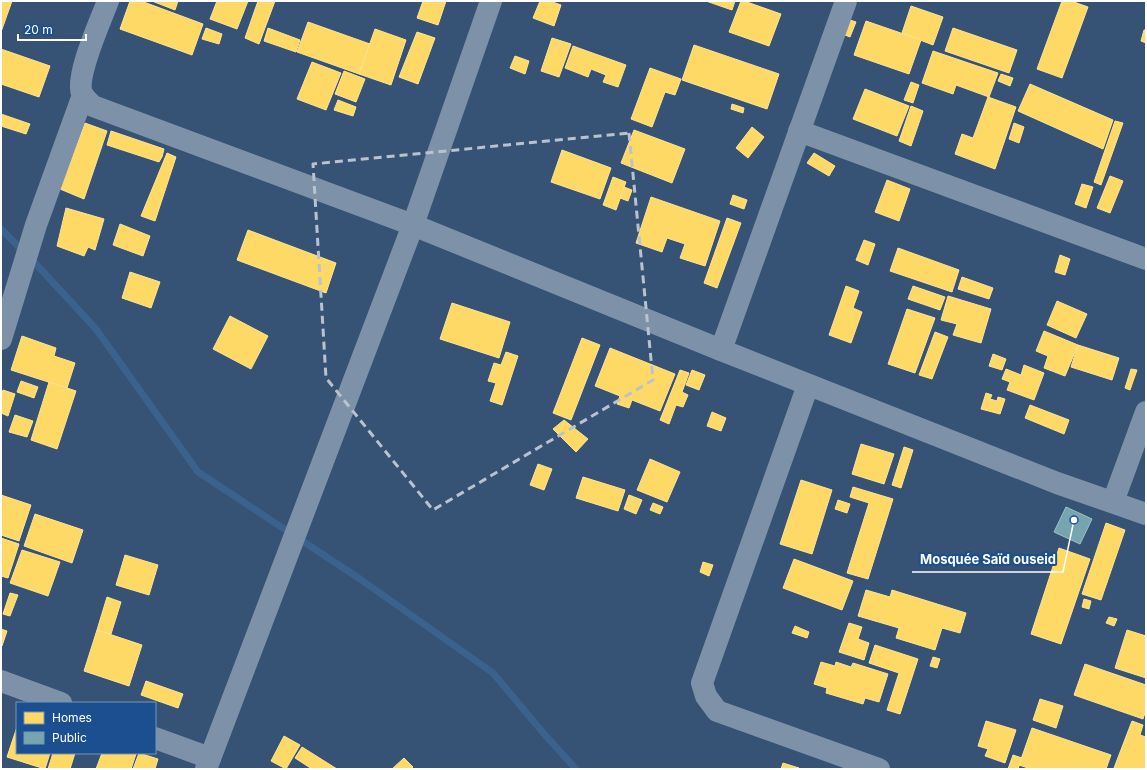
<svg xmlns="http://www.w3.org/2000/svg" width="1147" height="770" font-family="Inter,sans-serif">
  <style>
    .homes { fill: #ffd966; stroke: #ffe494 }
    .public { fill: #76a5af; stroke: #9fc0c7 }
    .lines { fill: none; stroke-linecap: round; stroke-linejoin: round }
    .stream { stroke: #3b618d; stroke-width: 7 }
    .minor { stroke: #7d92a8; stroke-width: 22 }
    .marked { fill: none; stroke: #b9c2ce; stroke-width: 3; stroke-dasharray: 8 5; stroke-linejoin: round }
    .leader { fill: none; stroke: #fff; stroke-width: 1.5 }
    .callout-dot { fill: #fff; stroke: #1b4f8f; stroke-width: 1.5 }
    .callout-label { font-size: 13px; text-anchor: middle; font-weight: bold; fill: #fff; stroke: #1b4f8f; stroke-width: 4; stroke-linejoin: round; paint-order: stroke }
  </style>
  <rect width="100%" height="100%" fill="#365274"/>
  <g class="homes">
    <path d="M1,1h11l-11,31z"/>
    <path d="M130,1h11l62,23 -11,31 -72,-26z"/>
    <path d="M152,1h26l-3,9z"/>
    <path d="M217,1h31l-11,28 -27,-10z"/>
    <path d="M258,1h17l-16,43 -14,-6z"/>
    <path d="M423,1h23l-8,24 -21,-7z"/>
    <path d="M540,1h10l11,4 -7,21 -21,-8z"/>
    <path d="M706,1h29l-3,9z"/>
    <path d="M741,1h3l37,13 -12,32 -40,-14z"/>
    <path d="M1062,1h9l17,6 -26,71 -25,-9z"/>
    <path d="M911,6l32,11 -10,28 -31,-12z"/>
    <path d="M850,20l6,2 -6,15 -5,-2z"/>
    <path d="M866,21l55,19 -12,34 -55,-19z"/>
    <path d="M308,22l62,22 -11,30 -62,-22z"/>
    <path d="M206,28l16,6 -3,10 -17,-5z"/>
    <path d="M268,28l32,12 -4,12 -32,-11z"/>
    <path d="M953,28l64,22 -8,23 -64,-22z"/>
    <path d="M375,29l31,11 -15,45 -32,-11z"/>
    <path d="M1144,30h2v13l-5,-2z"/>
    <path d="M417,32l18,6 -17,46 -19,-7z"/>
    <path d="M552,38l19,6 -12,33 -18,-6z"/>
    <path d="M694,45l85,29 -12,35 -85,-29z"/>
    <path d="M573,46l53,19 -8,22 -15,-5 3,-7 -15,-6 -3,8 -23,-9z"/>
    <path d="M1,49l49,17 -11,31 -38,-13z"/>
    <path d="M933,51l65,22 -9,24 -33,-12 -3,9 -31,-11z"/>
    <path d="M515,56l14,5 -4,13 -15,-6z"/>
    <path d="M312,62l29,11 -15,37 -29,-11z"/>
    <path d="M650,68l31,11 -6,16 -10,-3 -13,35 -21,-8z"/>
    <path d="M344,71l21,8 -9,23 -21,-8z"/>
    <path d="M1001,74l12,4 -3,8 -12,-5z"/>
    <path d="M911,82l8,3 -6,18 -9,-3z"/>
    <path d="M1030,84l83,36 -10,29 -85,-38z"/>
    <path d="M865,89l44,17 -12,30 -44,-17z"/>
    <path d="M988,97l28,10 -21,62 -40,-15 7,-20 11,4z"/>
    <path d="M338,100l18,7 -3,9 -19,-6z"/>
    <path d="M732,104l12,4 -1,5 -12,-4z"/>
    <path d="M911,106l12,5 -12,35 -12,-5z"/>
    <path d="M1,114l29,10 -4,10 -25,-8z"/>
    <path d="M1115,121l8,2 -22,62 -7,-3z"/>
    <path d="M85,123l22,8 -23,68 -24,-10z"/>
    <path d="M1014,123l10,4 -5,16 -10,-4z"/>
    <path d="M752,127l12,10 -16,21 -12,-10z"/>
    <path d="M634,130l51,19 -13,34 -51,-20z"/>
    <path d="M111,131l53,18 -2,8 -3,5 -52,-17z"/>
    <path d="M562,150l49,18 -11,31 -49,-17z"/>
    <path d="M167,153l9,4 -21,64 -14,-5z"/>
    <path d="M814,153l21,13 -6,10 -22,-13z"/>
    <path d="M1110,176l13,5 -13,32 -13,-5z"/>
    <path d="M613,177l13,5 -10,28 -13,-5z"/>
    <path d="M887,180l23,9 -11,32 -24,-9z"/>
    <path d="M1082,184l11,3 -7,21 -11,-4z"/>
    <path d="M624,187l8,3 -4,11 -8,-3z"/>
    <path d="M733,195l14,5 -3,9 -14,-5z"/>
    <path d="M651,197l69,24 -15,45 -25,-8 5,-14 -18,-6 -5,14 -26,-9z"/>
    <path d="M66,208l38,11 -9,31 -7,-3 -4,9 -27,-10z"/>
    <path d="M727,218l14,5 -24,65 -13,-5z"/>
    <path d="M120,224l30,12 -7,20 -30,-11z"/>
    <path d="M248,230l88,33 -10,30 -89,-33z"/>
    <path d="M864,240l11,4 -7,21 -12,-5z"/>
    <path d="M898,248l61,22 -7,22 -62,-21z"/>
    <path d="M1060,255l10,4 -5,16 -10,-3z"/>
    <path d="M130,272l30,10 -9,26 -29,-10z"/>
    <path d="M962,277l31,11 -4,11 -31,-10z"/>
    <path d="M846,286l13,5 -6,17 9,4 -11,31 -22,-8z"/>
    <path d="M913,286l32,11 -5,13 -32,-11z"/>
    <path d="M948,296l43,13 -10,34 -28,-8 4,-11 -16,-4z"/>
    <path d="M1057,301l30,13 -11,24 -29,-13z"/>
    <path d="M452,303l58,19 -11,36 -59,-19z"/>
    <path d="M907,309l28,9 -20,55 -27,-9z"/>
    <path d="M230,316l38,20 -17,33 -38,-20z"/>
    <path d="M1044,331l34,14 -13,31 -21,-8 4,-12 -12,-5z"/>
    <path d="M935,332l13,5 -16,42 -13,-4z"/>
    <path d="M22,336l34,12 -2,8 21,7 -8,25 -56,-18z"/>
    <path d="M582,338l18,7 -29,75 -18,-7z"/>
    <path d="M1078,345l41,13 -7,22 -41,-13z"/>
    <path d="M610,348l65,26 -15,37 -28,-11 -3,8 -12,-4 3,-8 -25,-10z"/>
    <path d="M506,352l12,4 -16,49 -12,-4 6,-18 -8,-2 6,-18 7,2z"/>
    <path d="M993,354l13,5 -4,11 -13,-4z"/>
    <path d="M1024,365l20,8 -10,27 -27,-10 3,-8 -8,-3 4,-10 15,6z"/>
    <path d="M1131,369l6,1 -7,20 -5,-2z"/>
    <path d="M680,370l9,3 -7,19 6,3 -5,12 -7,-2 -7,19 -9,-4z"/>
    <path d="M692,370l13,5 -6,15 -13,-5z"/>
    <path d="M21,381l17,6 -4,11 -17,-6z"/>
    <path d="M49,382l27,9 -19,58 -26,-9z"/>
    <path d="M3,390l12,4 -7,22 -7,-3v-17z"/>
    <path d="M986,393l6,2 -2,4 7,2 1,-4 7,2 -5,15 -19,-5z"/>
    <path d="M1030,405l39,15 -5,14 -39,-16z"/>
    <path d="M712,412l14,6 -5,13 -14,-5z"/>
    <path d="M15,415l18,6 -6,16 -18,-5z"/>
    <path d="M564,420l24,19 -12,13 -23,-23z"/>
    <path d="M861,444l33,10 -10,30 -32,-10z"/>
    <path d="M904,447l9,3 -12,38 -9,-3z"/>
    <path d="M650,459l30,13 -13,30 -30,-12z"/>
    <path d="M538,464l14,5 -8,21 -14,-5z"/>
    <path d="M583,477l42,13 -7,21 -42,-13z"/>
    <path d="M801,480l31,10 -20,64 -32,-10z"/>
    <path d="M853,487l40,12 -25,80 -21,-6 22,-70 -19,-6z"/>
    <path d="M1,495l30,10 -12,36 -18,-6z"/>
    <path d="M629,495l13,5 -6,14 -12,-5z"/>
    <path d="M838,500l12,4 -3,9 -12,-4z"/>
    <path d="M653,503l10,4 -3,7 -10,-4z"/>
    <path d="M35,514l48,16 -11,33 -48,-17z"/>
    <path d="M1106,523l19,7 -24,70 -19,-6z"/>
    <path d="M1,538l18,6 -11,34 -7,-2z"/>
    <path d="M1059,548l31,11 -29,85 -30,-10z"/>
    <path d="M22,550l38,12 -12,34 -38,-13z"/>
    <path d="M125,555l33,10 -9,30 -33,-10z"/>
    <path d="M794,559l59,22 -11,29 -59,-22z"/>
    <path d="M703,562l10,3 -4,11 -9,-4z"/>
    <path d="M866,590l24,7 2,-7 74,23 -6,20 -18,-5 -7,22 -39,-12 3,-10 -41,-12z"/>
    <path d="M10,593l8,2 -8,21 -7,-2z"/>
    <path d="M107,597l14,5 -10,32 -14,-4z"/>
    <path d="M1084,599l7,2 -2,8 -7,-2z"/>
    <path d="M1109,617l8,2 -3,7 -8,-3z"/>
    <path d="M849,623l13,4 -4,12 11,4 -5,17 -25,-8z"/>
    <path d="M795,626l14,6 -2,6 -15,-5z"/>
    <path d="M1,629l6,2 -5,15h-1z"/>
    <path d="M97,630l45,15 -13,41 -45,-15z"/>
    <path d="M1127,630l19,6v42l-31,-10z"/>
    <path d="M875,645l43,14 -18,55 -13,-4 12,-37 -30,-10z"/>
    <path d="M933,657l7,2 -3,9 -7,-2z"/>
    <path d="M821,662l14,4 1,-4 15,5 2,-4 35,11 -9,28 -14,-4 -2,6 -37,-11 1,-5 -13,-4z"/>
    <path d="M1085,664l61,21v25l-3,9 -69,-24z"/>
    <path d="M146,681l37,13 -5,14 -37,-13z"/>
    <path d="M1040,699l23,7 -7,22 -23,-8z"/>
    <path d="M986,721l30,9 -11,33 -20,-7 3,-7 -10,-3z"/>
    <path d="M1132,721l11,4 -3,10 6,2v32h-31l-1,-1z"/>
    <path d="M17,727v26h33l-5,16 -38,-12z"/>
    <path d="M1032,728l79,27 -5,14h-75l-12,-4z"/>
    <path d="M284,736l16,9 -14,24 -15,-8z"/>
    <path d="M302,747l35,22h-25l-17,-11z"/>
    <path d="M53,753h22l-5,16 -10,-1v1h-12z"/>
    <path d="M102,753l8,1 1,-1 25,1 -5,15h-35z"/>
    <path d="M139,753l19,6 -3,10h-22z"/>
    <path d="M1013,755l9,3 -4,11h-10z"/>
    <path d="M404,758l9,9 -2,2h-19z"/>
    <path d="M783,763l16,5 -18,1z"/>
  </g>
  <path class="public" d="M1066,507l26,12 -12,25 -26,-12z"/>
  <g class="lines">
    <path class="stream" d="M1,229l34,34 61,66 102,143 162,107 133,94 52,62 31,34"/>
    <g class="minor">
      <path d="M108,1c-7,19 -33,75 -26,93 2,4 8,9 11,12l320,119 308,125 336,133 89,31"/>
      <path d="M799,131l347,128"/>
      <path d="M1,339l35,-114 47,-130"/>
      <path d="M721,350l125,-349"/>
      <path d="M808,385l-106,298 4,13 11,15 162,58"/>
      <path d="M1113,502l33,-90"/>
      <path d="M1,681l60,22"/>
      <path d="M155,738l55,20"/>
      <path d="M206,769l207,-544 78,-224"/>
    </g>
  </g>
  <path class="marked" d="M629,133l24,247 -220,130 -107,-132 -13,-214z"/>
  <path class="leader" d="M1074 520L1063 572H912"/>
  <circle class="callout-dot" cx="1074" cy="520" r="4"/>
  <g class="callout-label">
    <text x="988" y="564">Mosquée Saïd ouseid</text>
  </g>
  <rect width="1147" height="770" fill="none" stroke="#ffffff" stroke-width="4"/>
  <rect x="16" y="702" width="140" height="52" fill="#1b4f8f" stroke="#7695bc"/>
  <rect x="24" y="712" width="20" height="12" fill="#ffd966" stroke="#7695bc"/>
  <text x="52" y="722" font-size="12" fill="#ffffff">Homes</text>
  <rect x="24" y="732" width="20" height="12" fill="#76a5af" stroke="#7695bc"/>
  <text x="52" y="742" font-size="12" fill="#ffffff">Public</text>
  <path d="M18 34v6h68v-6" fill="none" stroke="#ffffff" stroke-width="2"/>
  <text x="24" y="34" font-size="12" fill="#ffffff" stroke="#1b4f8f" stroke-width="3" paint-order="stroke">20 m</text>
</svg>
